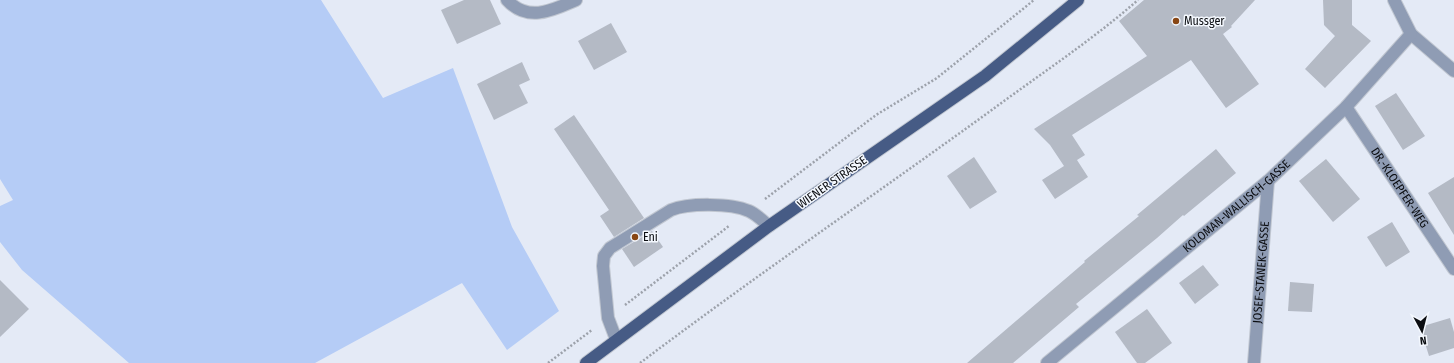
<svg xmlns="http://www.w3.org/2000/svg" width="1454" height="363" font-family="'Fira Sans Condensed',sans-serif">
  <style>
    .green { fill: #b5ccf6 }
    .building { fill: #b4bac5 }
    .lines { fill: none; stroke-linecap: round; stroke-linejoin: round }
    .lane-casing { stroke: #c1c7d1; stroke-width: 14 }
    .street-casing { stroke: #c1c7d1; stroke-width: 14 }
    .primary-casing { stroke: #c1c7d1; stroke-width: 14 }
    .path { stroke: #9da2ab; stroke-width: 2.5; stroke-dasharray: 2 2; stroke-linecap: butt }
    .lane { stroke: #8f9cb4; stroke-width: 12 }
    .street { stroke: #8f9cb4; stroke-width: 12 }
    .primary { stroke: #465b85; stroke-width: 12 }
    .poi-dot { fill: #884614; stroke: #f4f8fe; stroke-width: 1.5 }
    .labels { text-anchor: middle; dominant-baseline: central; stroke-width: 3; stroke-linejoin: round; paint-order: stroke }
    .poi-label { font-size: 12px; fill: #0b0d11; stroke: #f4f8fe; text-anchor: start }
    .street-label { font-size: 12px; fill: #0b0d11; stroke: #f4f8fe }
  </style>
  <rect width="100%" height="100%" fill="#e4eaf6"/>
  <path class="green" d="M0,0h321l62,98 70,-30 59,159 47,84 -52,39 -45,-67 -147,80h-186l-107,-93 -22,-28v-36l13,-6 -13,-21z"/>
  <g class="building">
    <path d="M464,0h26l11,24 -44,20 -16,-34z"/>
    <path d="M1144,0h111l-24,26 1,1 -9,7 36,50 -33,24 -35,-48 -119,75 13,20 -8,5 11,17 -33,22 -13,-19 22,-14 -14,-21 -16,-16 113,-73 -28,-35z"/>
    <path d="M1323,0h29v25l19,16 -46,47 -20,-19 30,-33 -11,-11z"/>
    <path d="M611,23l16,29 -33,18 -16,-29z"/>
    <path d="M522,62l8,18 -11,5 9,18 -34,17 -17,-36z"/>
    <path d="M1396,93l29,43 -22,14 -28,-44z"/>
    <path d="M574,115l70,103 -30,19 -14,-21 9,-6 -55,-81z"/>
    <path d="M1216,149l20,24 -52,43 -1,-1 -26,23 -81,66 3,3 -66,56h-46l118,-101 -1,-1 55,-45 -2,-1z"/>
    <path d="M974,157l23,35 -27,17 -23,-33z"/>
    <path d="M1326,159l34,40 -27,23 -34,-41z"/>
    <path d="M1454,177v58l-26,-42z"/>
    <path d="M1392,222l18,30 -24,15 -19,-30z"/>
    <path d="M652,231l11,16 -29,20 -12,-18z"/>
    <path d="M1203,265l16,20 -24,19 -16,-21z"/>
    <path d="M0,280l29,29 -29,28z"/>
    <path d="M1290,282l24,2 -2,28 -24,-1z"/>
    <path d="M1147,309l25,34 -27,20h-8l-22,-31z"/>
    <path d="M1450,318l4,14v16l-25,8 -9,-29z"/>
  </g>
  <g class="lines">
    <g class="lane-casing">
      <path id="lane" d="M616,339l-8,-21 -5,-52 1,-10 6,-8 61,-38c17,-7 60,-7 78,1 7,3 14,10 20,15"/>
    </g>
    <g class="street-casing">
      <g id="street">
        <path d="M507,0c21,23 46,10 69,0"/>
        <path d="M1394,0l17,34 43,37"/>
        <path id="s1" d="M1346,107l108,162"/>
        <path id="s2" d="M1047,363l221,-182 78,-74 65,-73"/>
        <path id="s3" d="M1254,363l14,-182"/>
      </g>
    </g>
    <g class="primary-casing">
      <path id="primary" d="M586,363l183,-137 216,-150 93,-76"/>
    </g>
    <g class="path">
      <path d="M765,199l111,-84 61,-37 97,-78"/>
      <path d="M625,305l104,-79"/>
      <path d="M548,363l44,-33"/>
      <path d="M640,363c114,-86 233,-167 349,-251 50,-37 102,-71 149,-112"/>
    </g>
    <use href="#lane" class="lane"/>
    <use href="#street" class="street"/>
    <use href="#primary" class="primary"/>
  </g>
  <g class="poi-dot">
    <circle cx="1176" cy="21" r="4"/>
    <circle cx="635" cy="237" r="4"/>
  </g>
  <g class="labels">
    <g class="poi-label">
      <text x="1184" y="21">Mussger</text>
      <text x="643" y="237">Eni</text>
    </g>
    <g class="street-label">
      <text transform="translate(832 182) rotate(-35)">WIENER STRASSE</text>
      <text stroke="none"><textPath href="#s1" startOffset="97">DR.-KLOEPFER-WEG</textPath></text>
      <text stroke="none"><textPath href="#s2" startOffset="246">KOLOMAN-WALLISCH-GASSE</textPath></text>
      <text stroke="none"><textPath href="#s3" startOffset="91">JOSEF-STANEK-GASSE</textPath></text>
    </g>
  </g>
  <g transform="translate(1422 331) rotate(173)" stroke="#f4f8fe" stroke-width="3" paint-order="stroke">
  <path d="M0-3L7 15L0 10L-7 15Z" fill="#0b0d11"/>
  <text y="-6" font-size="11" font-weight="bold" text-anchor="middle" fill="#0b0d11">N</text>
  </g>
</svg>
